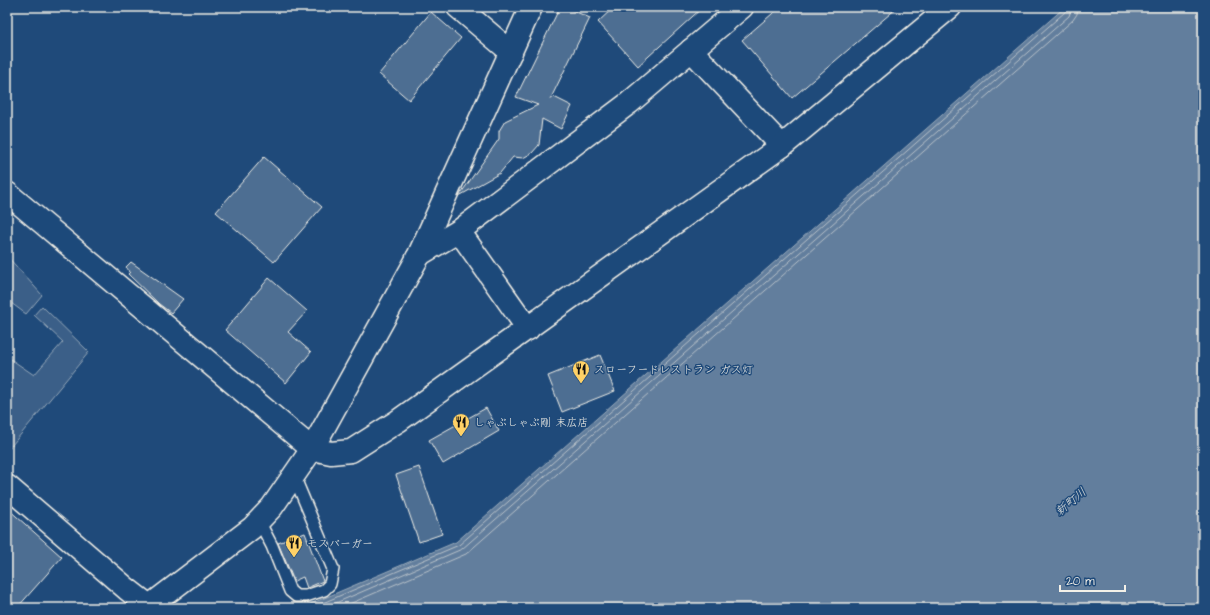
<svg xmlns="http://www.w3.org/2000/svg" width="1210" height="615" font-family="'Architects Daughter','Klee One',sans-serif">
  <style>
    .green { fill: #3a5f88; stroke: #97a8b8 }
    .water { fill: #627e9d; stroke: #9cacbb }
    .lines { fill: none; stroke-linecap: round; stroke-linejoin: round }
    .shore { stroke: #bac3ca; stroke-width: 1 }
    .building { fill: #4d6e92; stroke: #f4f1e8 }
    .service-casing { stroke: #f4f1e8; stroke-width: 14 }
    .minor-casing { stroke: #f4f1e8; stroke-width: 25 }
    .tertiary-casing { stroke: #f4f1e8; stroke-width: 25 }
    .service { stroke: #1f4a7a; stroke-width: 11 }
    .minor { stroke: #1f4a7a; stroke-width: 22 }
    .tertiary { stroke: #1f4a7a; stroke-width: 22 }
    .labels { text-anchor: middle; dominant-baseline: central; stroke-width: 3; stroke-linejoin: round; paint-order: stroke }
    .poi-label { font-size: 11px; fill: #f4f1e8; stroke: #1f4a7a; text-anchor: start }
    .water-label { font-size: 12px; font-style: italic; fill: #dee0dd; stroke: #1f4a7a }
  </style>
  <rect width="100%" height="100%" fill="#1f4a7a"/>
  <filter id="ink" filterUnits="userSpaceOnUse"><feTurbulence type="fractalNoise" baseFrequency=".025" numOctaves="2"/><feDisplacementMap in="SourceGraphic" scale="8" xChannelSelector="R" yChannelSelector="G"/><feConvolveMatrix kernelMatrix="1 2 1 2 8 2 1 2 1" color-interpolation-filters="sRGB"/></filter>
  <g filter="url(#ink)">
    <g class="green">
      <path d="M7,256l35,39 -16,19 -19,-14z"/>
      <path d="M42,306l47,46 -82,99v-91l2,-2 25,17 29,-33 -29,-27z"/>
    </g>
    <path class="water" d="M1065,7h138v601h-902l155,-66z"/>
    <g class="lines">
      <g class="shore">
        <path d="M311,608l148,-63 606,-533 2,-5"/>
        <path d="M324,608l138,-59 607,-533 3,-9"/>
        <path d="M340,608l126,-54 607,-534 4,-6 1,-7"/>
      </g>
    </g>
    <g class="building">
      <path d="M560,7h5l25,11 -40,82 4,-3 18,9 -11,23 -19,-10 -3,26 -7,8 -9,5 -10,-1 -13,16 -41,23 40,-57v-8l6,-10 33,-16 -22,-8z"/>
      <path d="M614,7h89l-65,59 -40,-44z"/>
      <path d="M780,7h118l-106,91 -50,-58z"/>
      <path d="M431,12l30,26 -52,62 -30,-26z"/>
      <path d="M264,157l58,50 -48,55 -58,-50z"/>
      <path d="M131,262l52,37 -12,14 -12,-9 -31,-30 2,-2 -4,-5z"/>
      <path d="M269,278l38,33 -19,21 23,20 -25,31 -61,-53z"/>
      <path d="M600,355l15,36 -53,21 -14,-36z"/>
      <path d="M486,408l13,23 -56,33 -14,-24z"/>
      <path d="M419,467l23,67 -23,8 -23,-67z"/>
      <path d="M7,508l55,49 -45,51h-10z"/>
      <path d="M305,533l18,48 -16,7 -4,-11 -9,4 -16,-38z"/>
    </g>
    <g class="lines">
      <g class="service-casing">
        <path id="service" d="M259,521l13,25 18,45 6,5h10l18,-6 6,-6 3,-15 -39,-93"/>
      </g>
      <g class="minor-casing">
        <g id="minor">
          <path d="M458,7l53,45"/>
          <path d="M691,50l91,96"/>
          <path d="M459,231l69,98"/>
          <path d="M312,449l19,4 20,-2 47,-30 384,-275 168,-139"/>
          <path d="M7,486l120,103 22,17"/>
        </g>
      </g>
      <g class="tertiary-casing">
        <g id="tertiary">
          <path d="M7,193l305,256"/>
          <path d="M417,258l5,-5 37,-22 170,-128 113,-96"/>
          <path d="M147,608l105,-80 20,-21 40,-58 105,-190 114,-252"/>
        </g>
      </g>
      <use href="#service" class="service"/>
      <use href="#minor" class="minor"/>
      <use href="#tertiary" class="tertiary"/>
    </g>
  </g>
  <defs>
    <g id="restaurant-pin" transform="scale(0.9)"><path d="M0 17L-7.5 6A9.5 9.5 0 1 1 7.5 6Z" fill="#ffd166" stroke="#1f4a7a"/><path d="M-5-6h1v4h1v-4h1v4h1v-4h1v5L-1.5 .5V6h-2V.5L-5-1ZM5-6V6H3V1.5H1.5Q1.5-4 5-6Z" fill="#111"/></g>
  </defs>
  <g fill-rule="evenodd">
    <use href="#restaurant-pin" x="581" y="369"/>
    <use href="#restaurant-pin" x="461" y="422"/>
    <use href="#restaurant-pin" x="294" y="543"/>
  </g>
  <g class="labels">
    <g class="poi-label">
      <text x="594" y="369">スローフードレストラン ガス灯</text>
      <text x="474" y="422">しゃぶしゃぶ剛 末広店</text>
      <text x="307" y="543">モスバーガー</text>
    </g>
    <g class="water-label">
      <text transform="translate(1071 502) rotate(-40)">新町川</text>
    </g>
  </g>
  <rect width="1210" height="615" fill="none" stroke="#1f4a7a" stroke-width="24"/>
  <rect x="12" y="12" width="1186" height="591" fill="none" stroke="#f4f1e8" stroke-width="1.5" filter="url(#ink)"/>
  <path d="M1060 585v6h65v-6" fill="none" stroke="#f4f1e8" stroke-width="2"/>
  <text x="1066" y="585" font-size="12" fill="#f4f1e8" stroke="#1f4a7a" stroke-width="3" paint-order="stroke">20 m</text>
</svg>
